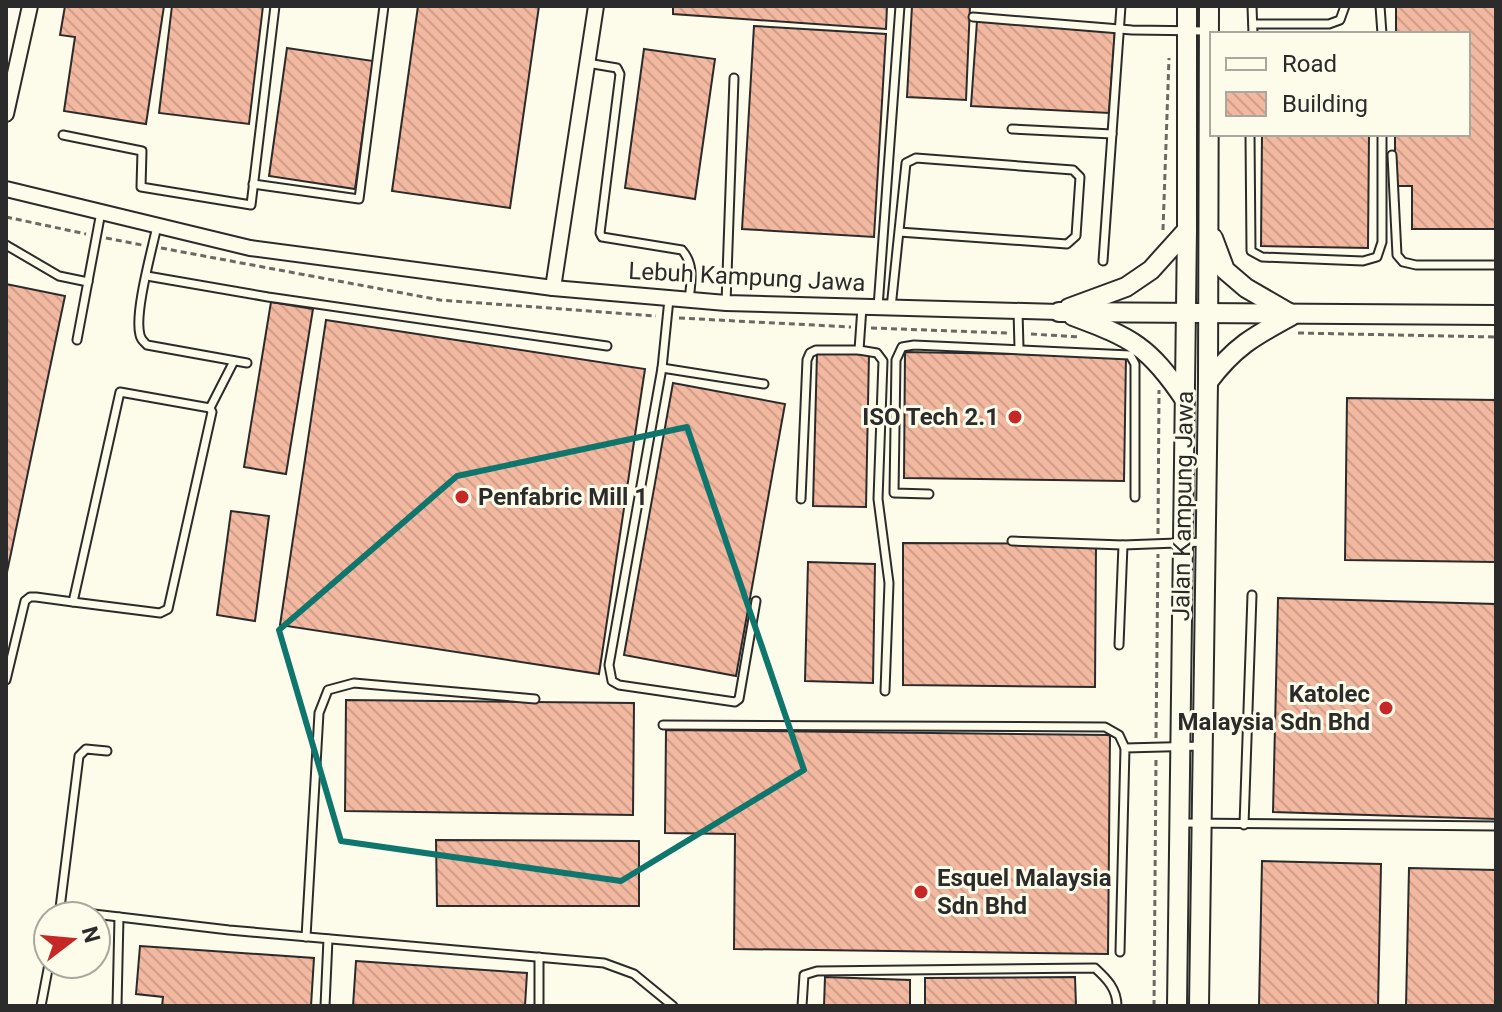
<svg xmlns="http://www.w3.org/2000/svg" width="1502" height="1012" font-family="Roboto,sans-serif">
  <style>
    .building { fill: url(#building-back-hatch); stroke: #2b2b2b; stroke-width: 2 }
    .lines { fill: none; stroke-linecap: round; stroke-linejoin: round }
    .service-casing { stroke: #2b2b2b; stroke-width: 11 }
    .minor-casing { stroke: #2b2b2b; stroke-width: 18 }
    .tertiary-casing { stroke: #2b2b2b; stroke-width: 22 }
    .path { stroke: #6a6964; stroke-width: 3; stroke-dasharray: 6 4; stroke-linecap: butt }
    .service { stroke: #fdfbea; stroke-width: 7 }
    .minor { stroke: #fdfbea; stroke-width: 14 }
    .tertiary { stroke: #fdfbea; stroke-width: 18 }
    .marked { fill: none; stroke: #0f766e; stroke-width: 6; stroke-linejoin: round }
    .poi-dot { fill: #c62828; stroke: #fdfbea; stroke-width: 3 }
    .labels { text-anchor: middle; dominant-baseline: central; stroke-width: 6; stroke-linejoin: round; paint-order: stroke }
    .street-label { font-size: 24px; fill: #2b2b2b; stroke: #fdfbea }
    .poi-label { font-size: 24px; font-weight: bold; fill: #2b2b2b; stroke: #fdfbea; text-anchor: end }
  </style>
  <defs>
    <pattern id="building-back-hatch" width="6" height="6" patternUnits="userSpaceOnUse" patternTransform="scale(2)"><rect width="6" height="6" fill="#f2b8a0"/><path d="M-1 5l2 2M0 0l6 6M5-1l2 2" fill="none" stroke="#d09e8a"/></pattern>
  </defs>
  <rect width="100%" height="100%" fill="#fdfbea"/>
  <g class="building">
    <path d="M65,6h99l-18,118 -82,-13 11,-74 -15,-2z"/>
    <path d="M172,6h91l-14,118 -90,-11z"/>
    <path d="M418,6h121l-29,202 -118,-17z"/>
    <path d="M673,6h214l-1,23 -213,-15z"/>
    <path d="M912,6h58l-4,94 -59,-3z"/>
    <path d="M1396,6h100v223h-84v-43h-17v-52h73v-100h-72z"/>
    <path d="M977,21l138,10 -6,82 -138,-7z"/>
    <path d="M754,26l132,8 -12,203 -132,-8z"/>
    <path d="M287,48l86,13 -18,128 -86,-13z"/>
    <path d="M644,49l71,10 -20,140 -70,-11z"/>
    <path d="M1262,134h107l-1,114 -107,-2z"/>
    <path d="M6,284l59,12 -59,281z"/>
    <path d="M271,302l42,7 -27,165 -42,-7z"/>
    <path d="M326,320l319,49 -46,305 -319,-49z"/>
    <path d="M905,352l221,4 -2,125 -220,-3z"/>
    <path d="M817,353l52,1 -3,153 -53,-1z"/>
    <path d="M673,383l112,21 -49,272 -112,-21z"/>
    <path d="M1347,398l149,2v162l-151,-2z"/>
    <path d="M231,511l38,5 -14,105 -38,-6z"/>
    <path d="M903,543l193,1 -1,143 -192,-2z"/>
    <path d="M808,562l67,2 -2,119 -68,-2z"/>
    <path d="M1278,598l218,6v215l-223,-7z"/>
    <path d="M346,700l288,3 -1,112 -288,-4z"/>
    <path d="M666,730l444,5 -2,219 -374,-5 1,-115 -70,-1z"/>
    <path d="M436,840l203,1v65h-202z"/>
    <path d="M1262,861l119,3 -3,142h-119z"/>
    <path d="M1409,868l87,2v136h-90z"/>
    <path d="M140,946l174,12 -3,48h-149l1,-9 -27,-3z"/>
    <path d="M356,961l171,12 -2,33h-172z"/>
    <path d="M825,977l85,3v26h-86z"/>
    <path d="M1075,977l1,29h-151v-28z"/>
  </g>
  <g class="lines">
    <g class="service-casing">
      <g id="service">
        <path d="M1252,6l1,28"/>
        <path d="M1380,6l2,28"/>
        <path d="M973,17l159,13 75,1"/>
        <path d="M1253,24h76l11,-4 5,-14"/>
        <path d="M587,63l30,5 3,6 -20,159 2,4 80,13c13,15 9,32 7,50"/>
        <path d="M1012,129l100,5"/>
        <path d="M1250,134l1,117 11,6 101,4 14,-4 5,-15v-108"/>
        <path d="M63,135l79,16 -1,36 110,18 24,-199"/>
        <path d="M1392,155l5,100 6,7 13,3h80"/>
        <path d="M253,184l106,15 25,-193"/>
        <path d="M157,226c-5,24 -23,87 -17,109 1,5 3,6 7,10l100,18"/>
        <path d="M6,245l53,31 29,6"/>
        <path d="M1103,261l18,-255"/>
        <path d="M147,276l121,21 339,49"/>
        <path d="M669,299l-7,69 -53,297 3,16 7,4 116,17 4,-3 17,-98"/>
        <path d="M726,303l8,-225"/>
        <path d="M878,307l22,-301"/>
        <path d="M891,308l15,-145 10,-5 157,12 7,7 -4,59 -9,8 -168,-12"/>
        <path d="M1018,311l1,37"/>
        <path d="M77,340l24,-128"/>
        <path d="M859,350l18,3 6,8 -5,138 11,84 -4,108"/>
        <path d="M662,368l102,16"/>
        <path d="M210,408l-90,-16 -47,210 87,11 8,-4 44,-197 -2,-4 24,-47"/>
        <path d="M929,494l-35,-1 2,-133 6,-13 12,-2 216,10 5,9v133"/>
        <path d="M801,499l6,-139 3,-7 6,-3h43l3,-43"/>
        <path d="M1012,541l111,4 81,-3"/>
        <path d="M1119,645l4,-100"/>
        <path d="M6,680l19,-79 5,-4h6l37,5"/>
        <path d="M663,725l442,2 14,8 6,13"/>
        <path d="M1182,823l314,3"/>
        <path d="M1244,825l8,-230"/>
        <path d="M60,910l169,20 375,33 30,11 39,32"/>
        <path d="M59,916l20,-160 7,-7 21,2"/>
        <path d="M306,937l13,-224 9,-23 26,-7 181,16"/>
        <path d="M1120,952l5,-204 77,-2"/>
        <path d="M539,957v49"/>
        <path d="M41,1006l8,-42"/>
        <path d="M117,1006l2,-89"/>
        <path d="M325,1006l3,-67"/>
        <path d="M802,1006l2,-31 13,-4 278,-3c12,11 22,21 22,38"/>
      </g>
    </g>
    <g class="minor-casing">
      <g id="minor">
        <path d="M6,114l24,-108"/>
        <path d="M6,189l244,59 303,40 173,15 333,9"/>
        <path d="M553,288l43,-282"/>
      </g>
    </g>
    <g class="tertiary-casing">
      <g id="tertiary">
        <path d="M1213,238l12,32 21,18 45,26"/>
        <path d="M1069,308l57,-21 25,-17 36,-40"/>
        <path d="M1059,312l437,3"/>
        <path d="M1073,316c59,22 76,30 112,84"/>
        <path d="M1208,382c26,-35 46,-46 83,-66"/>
        <path d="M1177,1006l10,-776v-224"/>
        <path d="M1199,1006l9,-624 1,-376"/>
      </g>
    </g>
    <g class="path">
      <path d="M6,217l80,17"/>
      <path d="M1163,230l6,-172"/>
      <path d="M106,238l36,7"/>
      <path d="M161,248l279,52 216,16"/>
      <path d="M679,318l172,9"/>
      <path d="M871,328l136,5"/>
      <path d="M1298,333l198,4"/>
      <path d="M1031,334l48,3"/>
      <path d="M1158,534l1,-144"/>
      <path d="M1156,738l2,-184"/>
      <path d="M1154,1006l2,-248"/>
    </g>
    <use href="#service" class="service"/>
    <use href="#minor" class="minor"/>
    <use href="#tertiary" class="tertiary"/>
  </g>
  <path class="marked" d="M687,427l117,343 -183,111 -280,-40 -62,-211 178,-154z"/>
  <g class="poi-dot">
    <circle cx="1015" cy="417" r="8"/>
    <circle cx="462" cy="497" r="8"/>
    <circle cx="1386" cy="708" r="8"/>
    <circle cx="921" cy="892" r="8"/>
  </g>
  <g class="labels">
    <g class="street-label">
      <text transform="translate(747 277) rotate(3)">Lebuh Kampung Jawa</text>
      <text transform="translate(1183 506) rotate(-89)">Jalan Kampung Jawa</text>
    </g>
    <g class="poi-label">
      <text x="999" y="417">ISO Tech 2.1</text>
      <text x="478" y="497" text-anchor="start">Penfabric Mill 1</text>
      <text x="1370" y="694">Katolec<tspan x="1370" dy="28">Malaysia Sdn Bhd</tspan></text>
      <text x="937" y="878" text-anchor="start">Esquel Malaysia<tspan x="937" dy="28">Sdn Bhd</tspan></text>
    </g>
  </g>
  <rect width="1502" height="1012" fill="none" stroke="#2b2b2b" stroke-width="16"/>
  <rect x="1210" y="32" width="260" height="104" fill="#fdfbea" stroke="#a9a89e" stroke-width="2"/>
  <rect x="1226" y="58" width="40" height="12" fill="#fdfbea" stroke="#a9a89e" stroke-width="2"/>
  <text x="1282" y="72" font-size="24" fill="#2b2b2b">Road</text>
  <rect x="1226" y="92" width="40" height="24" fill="url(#building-back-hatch)" stroke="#a9a89e" stroke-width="2"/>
  <text x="1282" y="112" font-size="24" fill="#2b2b2b">Building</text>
  <g transform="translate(72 940) rotate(74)"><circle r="38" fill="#fdfbea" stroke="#a9a89e" stroke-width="2"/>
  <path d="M0-6L14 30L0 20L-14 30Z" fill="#c62828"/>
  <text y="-12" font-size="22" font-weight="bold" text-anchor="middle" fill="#2b2b2b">N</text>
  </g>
</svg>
